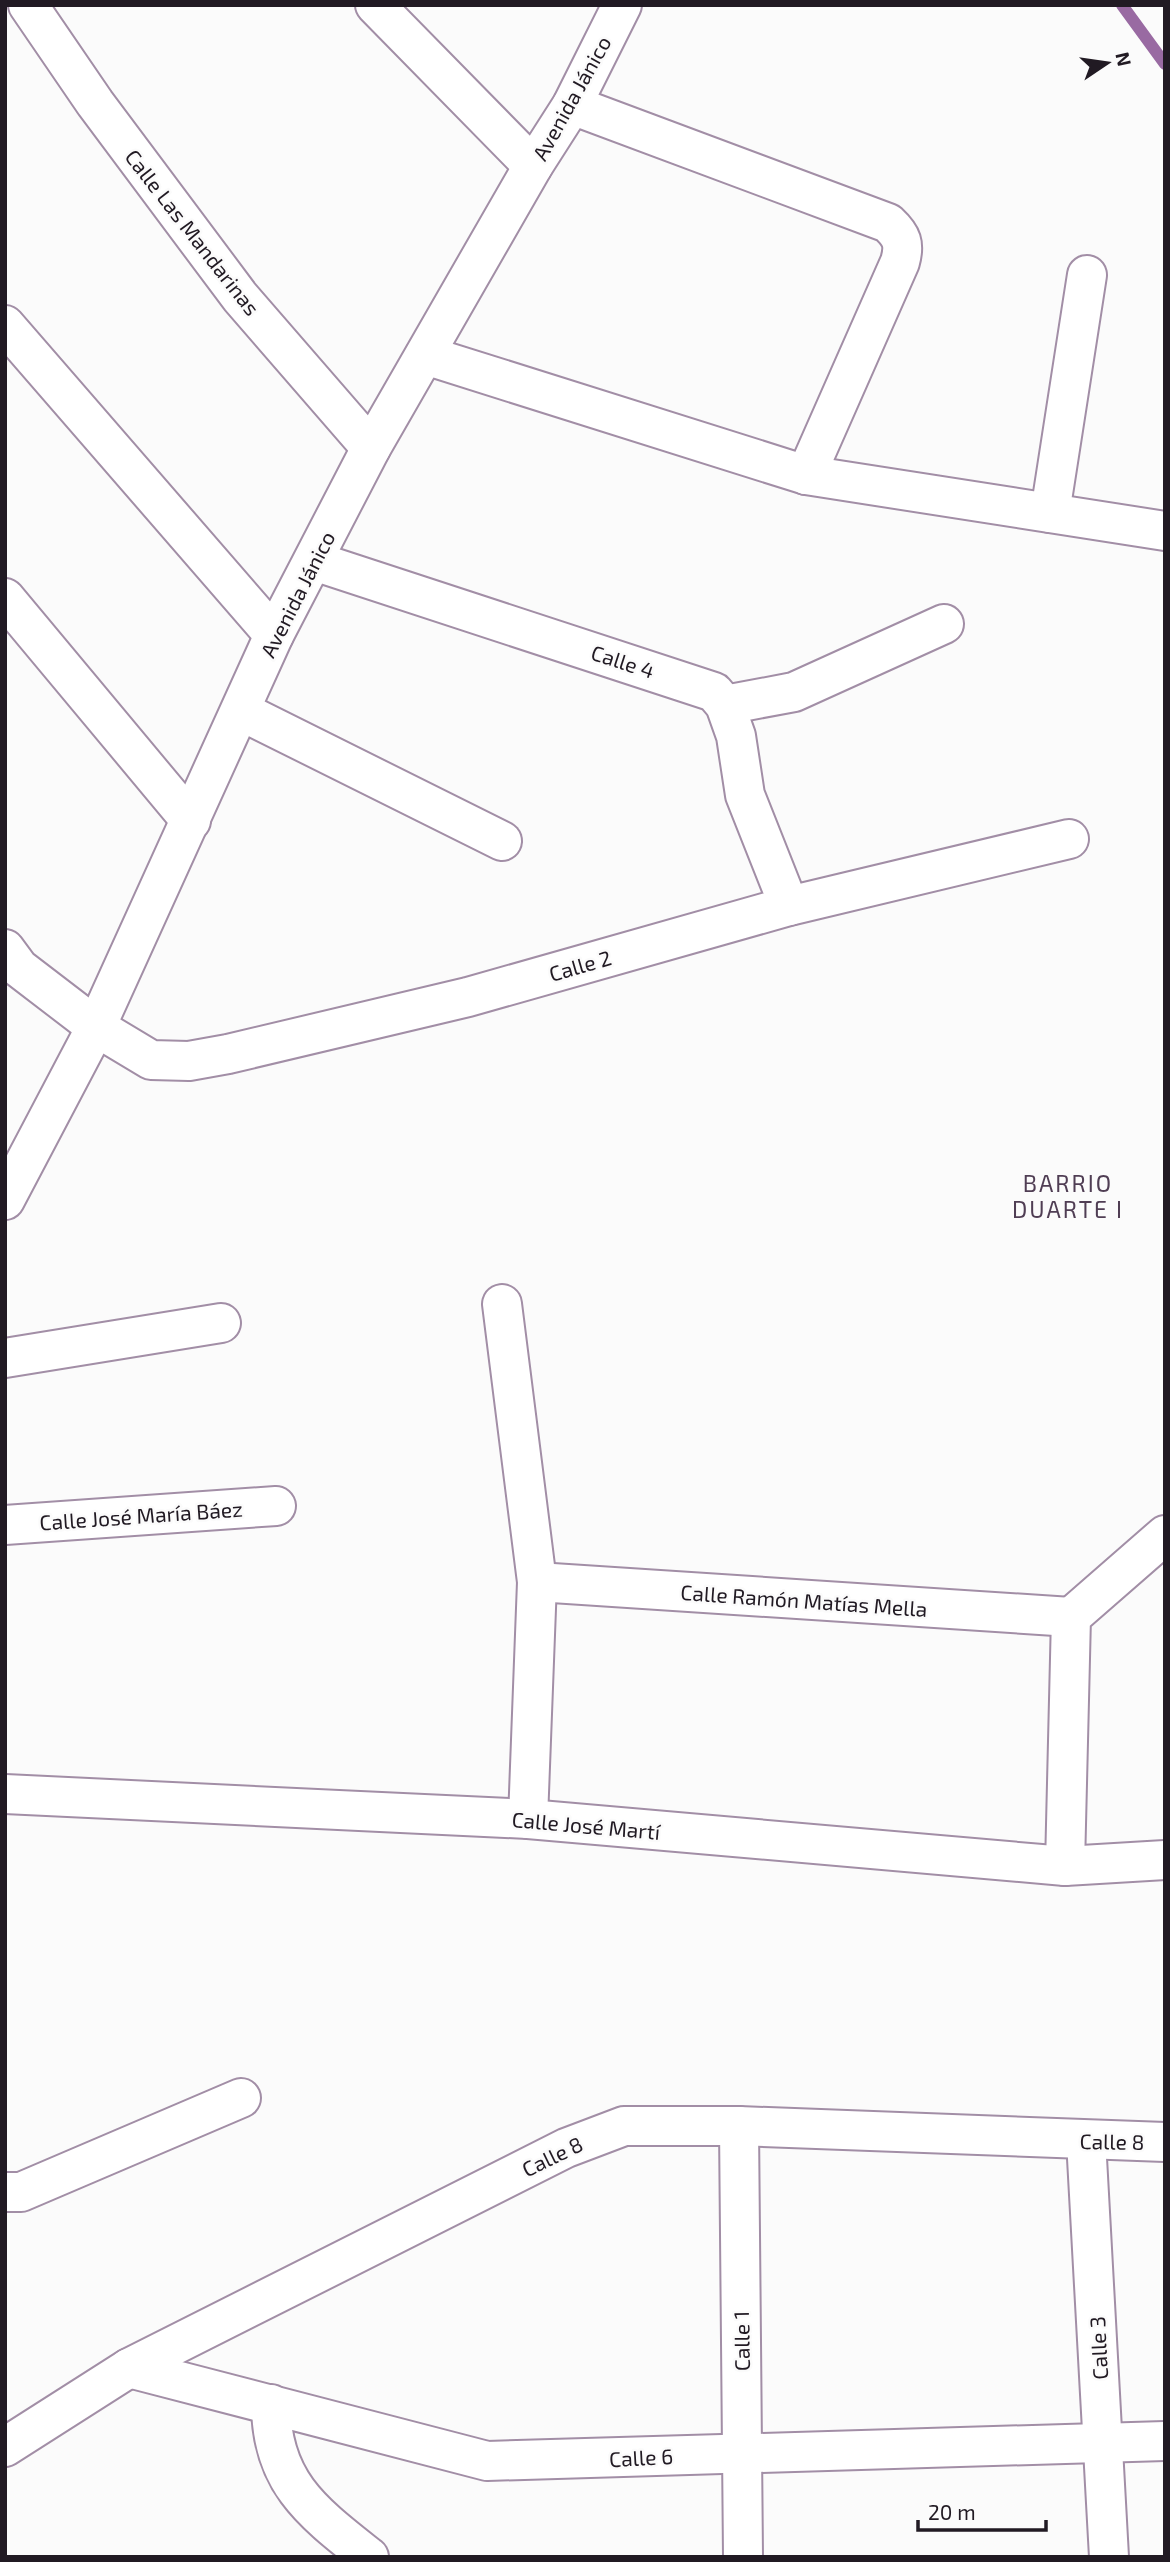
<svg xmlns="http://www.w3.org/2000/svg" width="1170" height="2562" font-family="'Exo 2',sans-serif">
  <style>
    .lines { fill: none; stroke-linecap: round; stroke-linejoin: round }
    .stream { stroke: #996aa2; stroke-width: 12 }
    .minor-casing { stroke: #a28ea6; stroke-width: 42 }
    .minor { stroke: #fff; stroke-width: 38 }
    .labels { text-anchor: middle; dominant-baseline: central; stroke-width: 5; stroke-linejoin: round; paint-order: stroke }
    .street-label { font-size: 21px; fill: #211a23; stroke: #fbfbfb }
    .neighbourhood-label { font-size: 23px; letter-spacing: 2px; fill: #503e54; stroke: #fbfbfb }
  </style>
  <rect width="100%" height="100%" fill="#fbfbfb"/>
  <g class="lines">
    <path class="stream" d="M1122,5l43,59"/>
    <g class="minor-casing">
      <g id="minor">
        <path d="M28,5l67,98 145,194 131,151"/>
        <path d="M375,5l158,161"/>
        <path d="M572,105l316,118c14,13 17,21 12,39l-94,213"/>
        <path d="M5,325l269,310"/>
        <path d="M425,355l381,120 359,56"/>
        <path d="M1050,513l37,-238"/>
        <path d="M314,561l400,131 11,13 11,31 9,59 44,111"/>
        <path d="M5,598l186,223"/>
        <path d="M725,705l69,-13 150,-68"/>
        <path d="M241,711l261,130"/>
        <path d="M5,949l14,19 77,59 55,33 38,1 39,-7 240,-57 321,-91 280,-67"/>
        <path d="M5,1200l91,-173 178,-392 97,-187 162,-282 39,-61 50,-100"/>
        <path d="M502,1304l35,278 -9,237"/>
        <path d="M5,1358l216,-35"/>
        <path d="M5,1525l271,-19"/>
        <path d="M537,1582l534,35"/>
        <path d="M5,1794l523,25 537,47 100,-6"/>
        <path d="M1065,1866l6,-249 94,-82"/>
        <path d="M739,2126l4,431"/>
        <path d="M1086,2140l23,417"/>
        <path d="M5,2192h16l220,-94"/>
        <path d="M129,2368l358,93 678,-20"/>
        <path d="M271,2404c0,78 41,108 98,153"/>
        <path d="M5,2447l124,-79 437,-220 58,-22h115l426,16"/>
      </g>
    </g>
    <use href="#minor" class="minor"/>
  </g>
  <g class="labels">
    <g class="street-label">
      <text transform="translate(571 98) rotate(-61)">Avenida Jánico</text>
      <text transform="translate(193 232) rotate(52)">Calle Las Mandarinas</text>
      <text transform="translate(297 594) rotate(-63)">Avenida Jánico</text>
      <text transform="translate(623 661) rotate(18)">Calle 4</text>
      <text transform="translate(580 965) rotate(-16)">Calle 2</text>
      <text transform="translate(141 1515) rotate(-4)">Calle José María Báez</text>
      <text transform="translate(804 1600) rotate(4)">Calle Ramón Matías Mella</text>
      <text transform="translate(586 1825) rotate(5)">Calle José Martí</text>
      <text transform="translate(1112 2141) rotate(1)">Calle 8</text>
      <text transform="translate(552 2156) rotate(-26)">Calle 8</text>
      <text transform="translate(741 2341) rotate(-91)">Calle 1</text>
      <text transform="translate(1098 2348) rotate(-93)">Calle 3</text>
      <text transform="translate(641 2457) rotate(-3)">Calle 6</text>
    </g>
    <g class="neighbourhood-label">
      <text x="1068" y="1183">BARRIO<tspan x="1068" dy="26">DUARTE I</tspan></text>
    </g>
  </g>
  <rect width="1170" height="2562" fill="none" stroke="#211a23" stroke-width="14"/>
  <g transform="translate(1107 63) rotate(77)" stroke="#fbfbfb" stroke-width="5" paint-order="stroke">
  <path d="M0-5L12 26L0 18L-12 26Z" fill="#211a23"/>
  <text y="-10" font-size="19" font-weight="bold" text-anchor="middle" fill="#211a23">N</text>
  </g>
  <path d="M918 2520v10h128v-10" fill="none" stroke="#211a23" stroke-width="3.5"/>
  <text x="928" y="2520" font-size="21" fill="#211a23" stroke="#fbfbfb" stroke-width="5" paint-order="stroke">20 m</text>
</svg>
